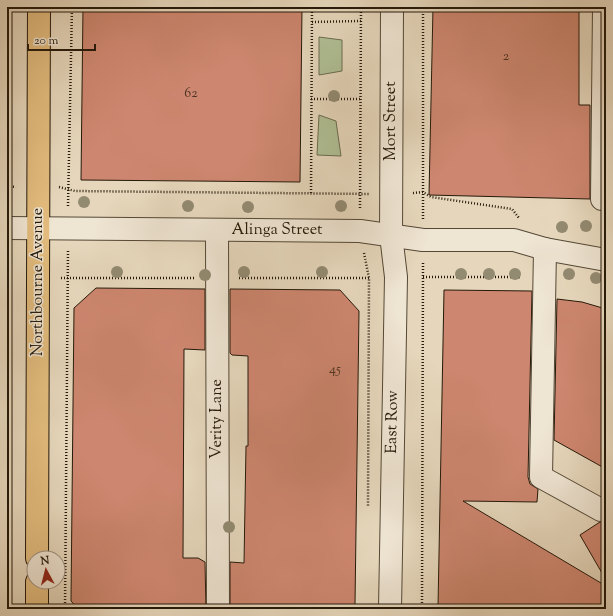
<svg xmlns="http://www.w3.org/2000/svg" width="613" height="616" font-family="'Sorts Mill Goudy',serif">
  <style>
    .green { fill: #b0bf95; stroke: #6a6c50 }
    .building { fill: #cd866f; stroke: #24190a }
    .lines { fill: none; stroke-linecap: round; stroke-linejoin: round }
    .minor-casing { stroke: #544836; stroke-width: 24 }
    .highway-casing { stroke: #24190a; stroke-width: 24 }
    .path { stroke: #24190a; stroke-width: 2.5; stroke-dasharray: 1 2; stroke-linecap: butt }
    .minor { stroke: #efe5d3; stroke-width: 22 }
    .highway { stroke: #e3bc7e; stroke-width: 22 }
    .tree { fill: #928a71 }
    .labels { text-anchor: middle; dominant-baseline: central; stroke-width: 3; stroke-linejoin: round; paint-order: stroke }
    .number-label { font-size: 14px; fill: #4e3423 }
    .street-label { font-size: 16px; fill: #24190a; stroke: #efe5d3 }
  </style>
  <rect width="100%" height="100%" fill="#e6d7bc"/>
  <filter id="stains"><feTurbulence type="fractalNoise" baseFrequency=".005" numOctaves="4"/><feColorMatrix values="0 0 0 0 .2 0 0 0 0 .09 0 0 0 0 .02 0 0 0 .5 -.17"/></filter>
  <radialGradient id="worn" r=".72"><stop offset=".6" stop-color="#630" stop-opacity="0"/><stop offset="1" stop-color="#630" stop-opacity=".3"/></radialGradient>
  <g class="green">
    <path d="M319,37l23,3v31l-23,4z"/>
    <path d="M319,115l17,6 5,35 -24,-1z"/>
  </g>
  <g class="building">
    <path d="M83,7h219l-2,175 -219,-2z"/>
    <path d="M433,7h146v98h11v94l-161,-4z"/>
    <path d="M96,288l109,1v61l-21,-1 -1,209h15l7,4 1,47h-128l-7,-8 3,-293z"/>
    <path d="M230,289l110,1 19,21 -4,293 -4,5h-121v-47l14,1 2,-117h2v-90l-16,-1 -2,-2z"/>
    <path d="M444,290l88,1 -4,186 2,7 8,5 -1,13 -74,-1 143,85v23h-139l-29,-2z"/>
    <path d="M557,299l25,3 24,7v160l-52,-29z"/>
    <path d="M606,521v59l-26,-45 20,-13z"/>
  </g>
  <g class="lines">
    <g class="minor-casing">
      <g id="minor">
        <path d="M602,199l2,-192"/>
        <path d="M7,228l353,3 63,9h91l31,9 61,11"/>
        <path d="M217,230l1,379"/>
        <path d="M545,249l-4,228 60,33"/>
        <path d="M390,609l6,-332 -5,-42 1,-228"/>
      </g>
    </g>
    <g class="highway-casing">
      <g id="highway">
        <path d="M37,558l2,-551"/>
        <path d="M37,609v-27"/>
      </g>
    </g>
    <g class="path">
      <path d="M312,22l49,-1"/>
      <path d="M311,99h49"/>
      <path d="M7,186l9,1"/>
      <path d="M59,187l16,4 295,3"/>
      <path d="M311,193l1,-186"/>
      <path d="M413,193l10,-1 8,5 81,12 7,9"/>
      <path d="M68,206l4,-199"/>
      <path d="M360,208l1,-201"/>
      <path d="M423,219v-212"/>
      <path d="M364,253l5,25 -1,228"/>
      <path d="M423,277h99"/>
      <path d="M61,278h135"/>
      <path d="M239,278h131"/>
      <path d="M65,609l3,-360"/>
      <path d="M422,609l1,-347"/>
    </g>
    <use href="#minor" class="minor"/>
    <use href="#highway" class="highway"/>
  </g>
  <g class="tree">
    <circle cx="334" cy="96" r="6"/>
    <circle cx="84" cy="202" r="6"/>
    <circle cx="188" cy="206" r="6"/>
    <circle cx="341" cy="206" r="6"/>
    <circle cx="248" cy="207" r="6"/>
    <circle cx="586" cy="226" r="6"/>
    <circle cx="562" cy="227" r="6"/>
    <circle cx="117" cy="272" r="6"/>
    <circle cx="244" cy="272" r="6"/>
    <circle cx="322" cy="272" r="6"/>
    <circle cx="461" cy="274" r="6"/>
    <circle cx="489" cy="274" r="6"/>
    <circle cx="515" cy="274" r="6"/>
    <circle cx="569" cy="274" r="6"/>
    <circle cx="205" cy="275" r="6"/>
    <circle cx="596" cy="278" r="6"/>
    <circle cx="229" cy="527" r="6"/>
  </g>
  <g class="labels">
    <g class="number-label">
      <text x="506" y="57">2</text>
      <text x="191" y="94">62</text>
      <text x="335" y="370">45</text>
    </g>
    <g class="street-label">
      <text transform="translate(391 121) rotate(-90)">Mort Street</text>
      <text x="277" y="230">Alinga Street</text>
      <text transform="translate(38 282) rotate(-90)">Northbourne Avenue</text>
      <text transform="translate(217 419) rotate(-90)">Verity Lane</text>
      <text transform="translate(393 422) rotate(-89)">East Row</text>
    </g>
  </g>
  <rect width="613" height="616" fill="none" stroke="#e6d7bc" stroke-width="24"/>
  <rect x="8" y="8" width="597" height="600" fill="none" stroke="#24190a" stroke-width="2"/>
  <rect x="12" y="12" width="589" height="592" fill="none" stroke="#24190a"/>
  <g transform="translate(46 570) rotate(353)"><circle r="19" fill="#efe5d3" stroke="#9e9383"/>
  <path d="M0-3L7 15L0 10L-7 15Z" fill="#8f2418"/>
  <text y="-6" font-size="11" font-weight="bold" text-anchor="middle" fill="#24190a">N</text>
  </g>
  <path d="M28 44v6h67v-6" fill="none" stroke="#24190a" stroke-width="2"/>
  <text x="34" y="44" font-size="12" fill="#24190a" stroke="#efe5d3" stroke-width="3" paint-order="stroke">20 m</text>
  <rect width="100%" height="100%" filter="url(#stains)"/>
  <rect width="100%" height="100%" fill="url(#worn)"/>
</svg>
